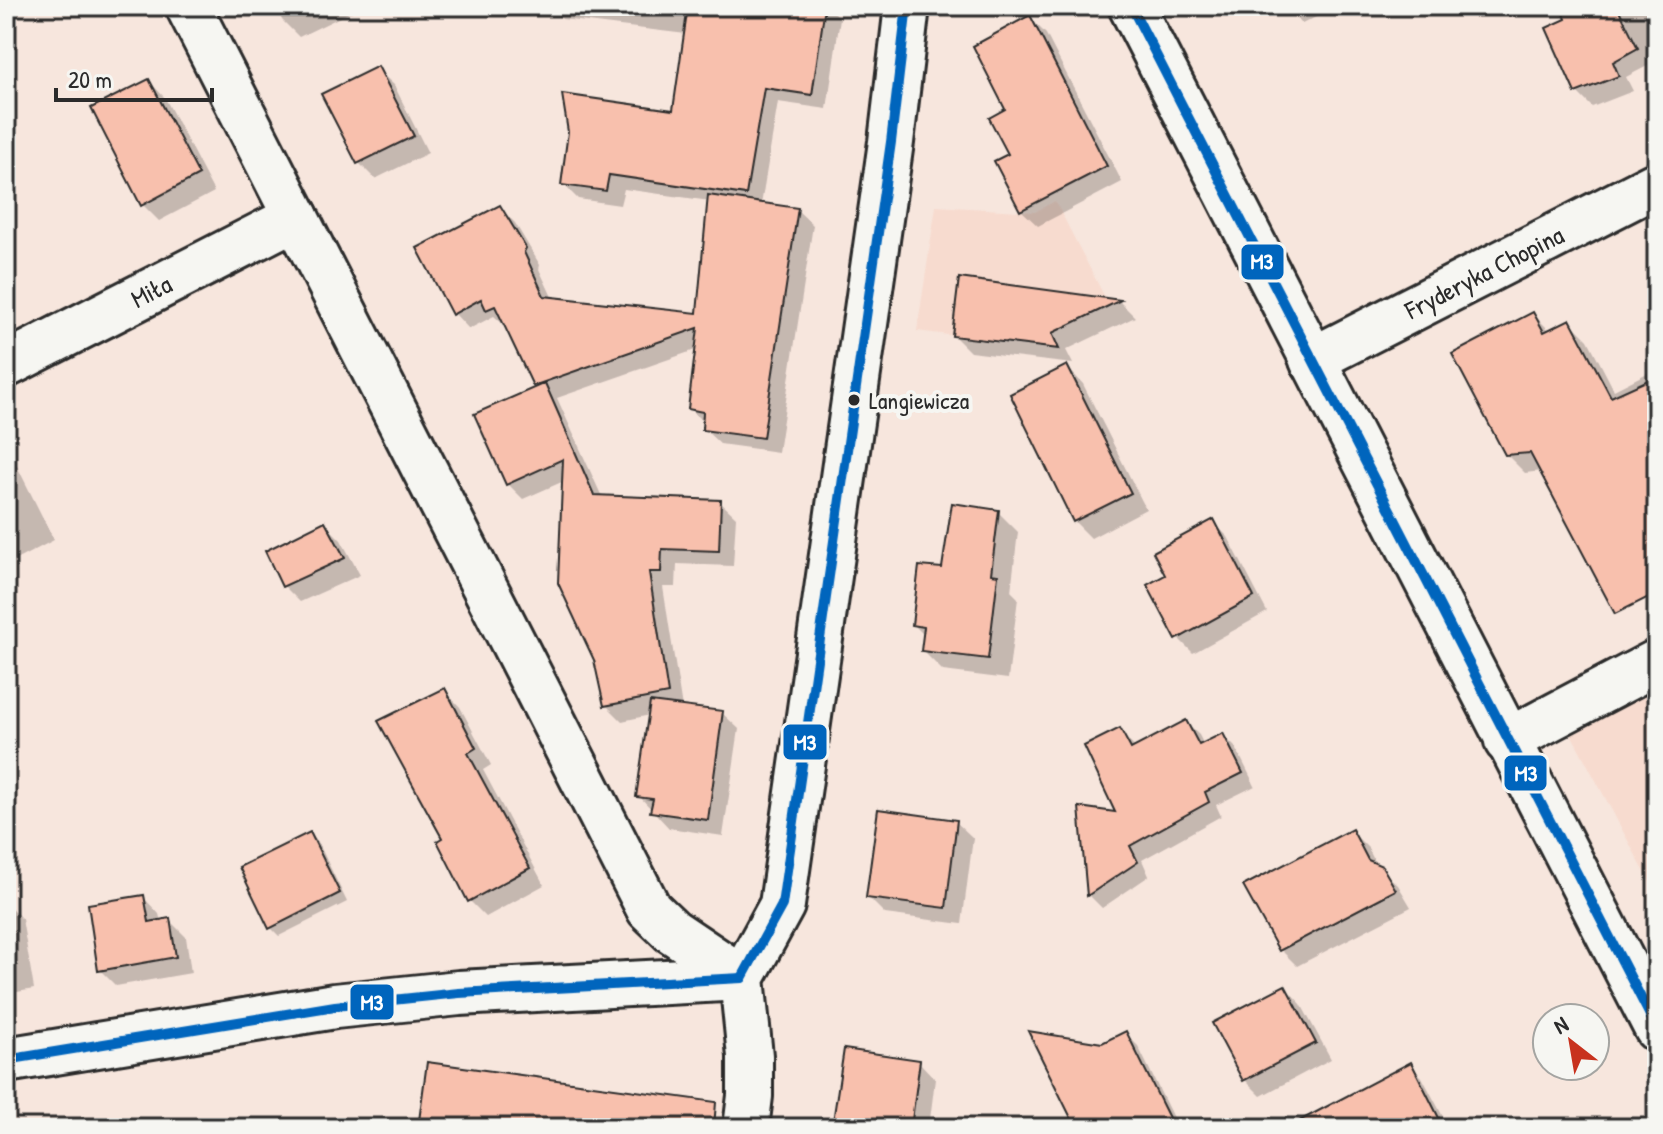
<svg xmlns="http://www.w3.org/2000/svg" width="1663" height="1134" font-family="'Patrick Hand',sans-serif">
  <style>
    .built { fill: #f7dbcf }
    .shadow { fill: #0003 }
    .building { fill: #f8c0ad; stroke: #2b2b2b; stroke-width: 2 }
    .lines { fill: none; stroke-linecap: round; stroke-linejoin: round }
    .minor-casing { stroke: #2b2b2b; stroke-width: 50 }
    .major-casing { stroke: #2b2b2b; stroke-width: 50 }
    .minor { stroke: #f6f6f2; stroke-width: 44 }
    .major { stroke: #f6f6f2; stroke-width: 44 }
    .bus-1-casing { stroke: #f6f6f2; stroke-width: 16 }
    .bus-1 { stroke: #0065bd; stroke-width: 10 }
    .bus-dot { fill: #2b2b2b; stroke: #f6f6f2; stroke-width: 3 }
    .labels { text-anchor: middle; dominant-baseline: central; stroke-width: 8; stroke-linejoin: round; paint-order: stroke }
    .bus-label { font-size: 24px; fill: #2b2b2b; stroke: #f6f6f2; text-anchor: start }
    .street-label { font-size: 26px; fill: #2b2b2b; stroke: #f6f6f2 }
    .line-badge { stroke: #f6f6f2; stroke-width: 3 }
    .badge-label { font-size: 22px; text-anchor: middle; font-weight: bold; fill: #fff }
  </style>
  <rect width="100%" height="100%" fill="#f7e6dd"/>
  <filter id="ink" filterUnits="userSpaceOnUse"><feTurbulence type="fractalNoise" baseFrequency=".0125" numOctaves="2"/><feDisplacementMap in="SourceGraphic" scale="16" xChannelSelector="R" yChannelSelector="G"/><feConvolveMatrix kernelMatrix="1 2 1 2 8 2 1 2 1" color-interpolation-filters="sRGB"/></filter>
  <g filter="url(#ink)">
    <g class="built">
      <path d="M1055,201l54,104 -82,40 -110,-14 19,-125 99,6z"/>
      <path d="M1657,685v194l-7,3 -81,-152z"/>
    </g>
    <g class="shadow">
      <path d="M275,6h88l-64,31 -17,-17z"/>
      <path d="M549,6h279l12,12 -13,91 -49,-7 -17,103 36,5 16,15 -35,227 -58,-8 -16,-15v-6l-14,-14 8,-60 -141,49 45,99 118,5 16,15 -3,49 -56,-2 -1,23h-13l19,121 40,5 17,16 -16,107 -54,-8 -30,-32 11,-81 -28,6 -16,-16 -42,-224 -41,18 -15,-15 30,-96 -32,-64 -2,1 -10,-9 -25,13 -15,-16 45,-106 16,16 25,42 -1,4 14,30 146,17 11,-115 -86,-12 -4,16 -42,-6 -15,-15 112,-71 11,-79 -124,-15z"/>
      <path d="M1285,6h53l-36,18z"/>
      <path d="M1563,6h94v55l-31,16 7,14 -41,16 -15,-15 -8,-72z"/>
      <path d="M1030,18l16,16 76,148 -84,44 -17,-16 -10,-55 -4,-45z"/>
      <path d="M377,69l17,16 34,68 -53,26 -16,-16z"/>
      <path d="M149,81l16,17 49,94 -55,29 -16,-16z"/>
      <path d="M960,281l160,21 15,15 -69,33 7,14 -103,-12 -16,-16z"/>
      <path d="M1533,314l17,17 20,-9 18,18 26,50 43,-22v139l-115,-36 -17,2 -19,-19z"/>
      <path d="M1067,367l16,17 63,125 -55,29 -17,-17 -61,-126z"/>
      <path d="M6,456l11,10 37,74 -48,25z"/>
      <path d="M998,512l20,20 -7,59 7,7 -10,81 -65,-8 -20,-20 2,-15 -11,-11 30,-55z"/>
      <path d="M1213,522l15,15 39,75 -74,41 -15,-15 -10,-62z"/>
      <path d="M324,523l17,17 19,35 -60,27 -16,-16z"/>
      <path d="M444,690l16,17 31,58 -8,5 61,115 -58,32 -16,-16 -25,-62z"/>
      <path d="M1185,722l14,13 5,10 19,-10 13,13 19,38 -39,19 5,11 -79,44 7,16 -47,32 -13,-13 -8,-86 38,6v-85l17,19z"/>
      <path d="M956,822l17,16 -11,86 -77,-10 -17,-17z"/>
      <path d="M1352,832l16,16 9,18 21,19 13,22 -114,59 -16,-16z"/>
      <path d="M310,834l8,8 29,60 -68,34 -8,-8z"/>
      <path d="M143,897l16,17 2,8 8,-2 17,17 5,36 -75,13 -16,-16z"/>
      <path d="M6,903l16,16 12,70 -28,5z"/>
      <path d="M1285,987l16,17 30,55 -70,37 -16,-16z"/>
      <path d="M1126,1034l12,12 40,82h-100l24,-83z"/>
      <path d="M919,1062l16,17 -6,49h-95z"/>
      <path d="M1410,1065l12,12 27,51h-107z"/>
    </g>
    <g class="building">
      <path d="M688,6h137l-13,89 -48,-7 -18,107 -137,-20 -3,16 -45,-6 7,-53 -6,-38 111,16z"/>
      <path d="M1561,6h56l21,42 -25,14 6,14 -44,17 -29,-65 20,-9z"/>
      <path d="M1030,15l77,151 -87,45 -26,-50 14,-7 -19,-36 16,-9 -32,-63z"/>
      <path d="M378,66l36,70 -57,28 -36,-70z"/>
      <path d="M149,79l50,96 -58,31 -50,-98z"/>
      <path d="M708,195l90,13 -35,230 -61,-8 1,-18 -15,-3 10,-81 -165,58 -38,-80 -9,4 -5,-11 -29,16 -35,-67 83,-43 26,43 -2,4 20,44 153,17z"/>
      <path d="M959,278l162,22 -69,33 7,16 -107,-13z"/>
      <path d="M1533,312l11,20 26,-13 41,78 46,-21v217l-42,21 -85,-161 -25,2 -53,-101z"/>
      <path d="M1067,365l64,128 -58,29 -63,-128z"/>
      <path d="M545,383l49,112 127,5 -2,51 -57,-2 -1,23h-12l19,122 -64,12 -10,-46 -36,-77 5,-124 -57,26 -32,-71z"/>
      <path d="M952,503l47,7 -8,64 7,1 -10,84 -67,-8 3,-24 -12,-2 7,-59 23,2z"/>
      <path d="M1214,519l40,78 -78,43 -29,-55 18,-10 -12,-23z"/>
      <path d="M325,521l20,37 -63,29 -17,-36z"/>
      <path d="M445,688l31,60 -8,5 62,115 -62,34 -31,-61 5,-3 -64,-117z"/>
      <path d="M650,702l73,9 -15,109 -58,-8 3,-13 -17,-2z"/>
      <path d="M1186,720l13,25 24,-12 20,40 -38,19 4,10 -79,44 8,16 -51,34 -8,-89 36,5 -31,-66 36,-18 11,21z"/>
      <path d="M878,809l79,11 -11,88 -80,-10z"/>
      <path d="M1352,829l16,31 14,6 14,24 -117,61 -36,-65z"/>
      <path d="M310,832l30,61 -71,36 -30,-62z"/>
      <path d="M144,895l5,27 21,-4 6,39 -78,14 -10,-67z"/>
      <path d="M1285,985l31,58 -73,38 -31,-58z"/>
      <path d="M1028,1031l74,12 24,-12 48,97h-98z"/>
      <path d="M844,1049l76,11 -9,68h-79z"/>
      <path d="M427,1062l289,40 -2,26h-296z"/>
      <path d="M1411,1062l33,66h-158z"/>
    </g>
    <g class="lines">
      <g class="minor-casing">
        <g id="minor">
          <path d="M188,6l461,903 23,22 70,47"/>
          <path d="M1312,360l345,-176"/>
          <path d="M6,365l290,-148"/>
          <path d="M1507,741l150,-79"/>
          <path d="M6,1060l329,-54 124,-13 283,-15"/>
          <path d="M746,1128l4,-32v-40l-8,-78 40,-73 109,-763 16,-136"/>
        </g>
      </g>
      <g class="major-casing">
        <path id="major" d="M1131,6l526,1023"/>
      </g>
      <use href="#minor" class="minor"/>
      <use href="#major" class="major"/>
      <g class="bus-1-casing">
        <g id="bus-1">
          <path d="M1131,6l526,1023"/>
          <path d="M742,978l40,-73 109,-763 16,-136"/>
          <path d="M6,1060l329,-54 124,-13 283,-15"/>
        </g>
      </g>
      <use href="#bus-1" class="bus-1"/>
    </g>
  </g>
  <circle class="bus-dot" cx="854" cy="400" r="7"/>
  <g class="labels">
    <g class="bus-label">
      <text x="869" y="400">Langiewicza</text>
    </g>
    <g class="street-label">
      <text transform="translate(1484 272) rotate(-27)">Fryderyka Chopina</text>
      <text transform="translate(151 291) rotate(-27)">Miła</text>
    </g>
  </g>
  <g class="line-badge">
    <rect x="1240" y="243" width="45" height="38" rx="8" fill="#0065bd"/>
    <rect x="782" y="723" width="46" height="38" rx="8" fill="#0065bd"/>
    <rect x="1503" y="754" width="45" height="38" rx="8" fill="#0065bd"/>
    <rect x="349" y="983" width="46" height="38" rx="8" fill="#0065bd"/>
  </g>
  <g class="badge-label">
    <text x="1262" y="269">M3</text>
    <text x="805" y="750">M3</text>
    <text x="1526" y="781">M3</text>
    <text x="372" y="1010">M3</text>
  </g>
  <rect width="1663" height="1134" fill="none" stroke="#f6f6f2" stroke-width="32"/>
  <rect x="16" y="16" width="1631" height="1102" fill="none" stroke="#2b2b2b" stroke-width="3" filter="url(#ink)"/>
  <g transform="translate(1571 1042) rotate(329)"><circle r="38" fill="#f6f6f2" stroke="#a5a5a2" stroke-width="2"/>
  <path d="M0-6L14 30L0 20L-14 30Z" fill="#c8321e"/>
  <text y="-12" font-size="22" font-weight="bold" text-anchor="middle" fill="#2b2b2b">N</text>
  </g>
  <path d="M56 88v12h156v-12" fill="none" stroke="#2b2b2b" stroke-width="4"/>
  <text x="68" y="88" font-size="24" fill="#2b2b2b" stroke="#f6f6f2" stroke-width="6" paint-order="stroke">20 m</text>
</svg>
